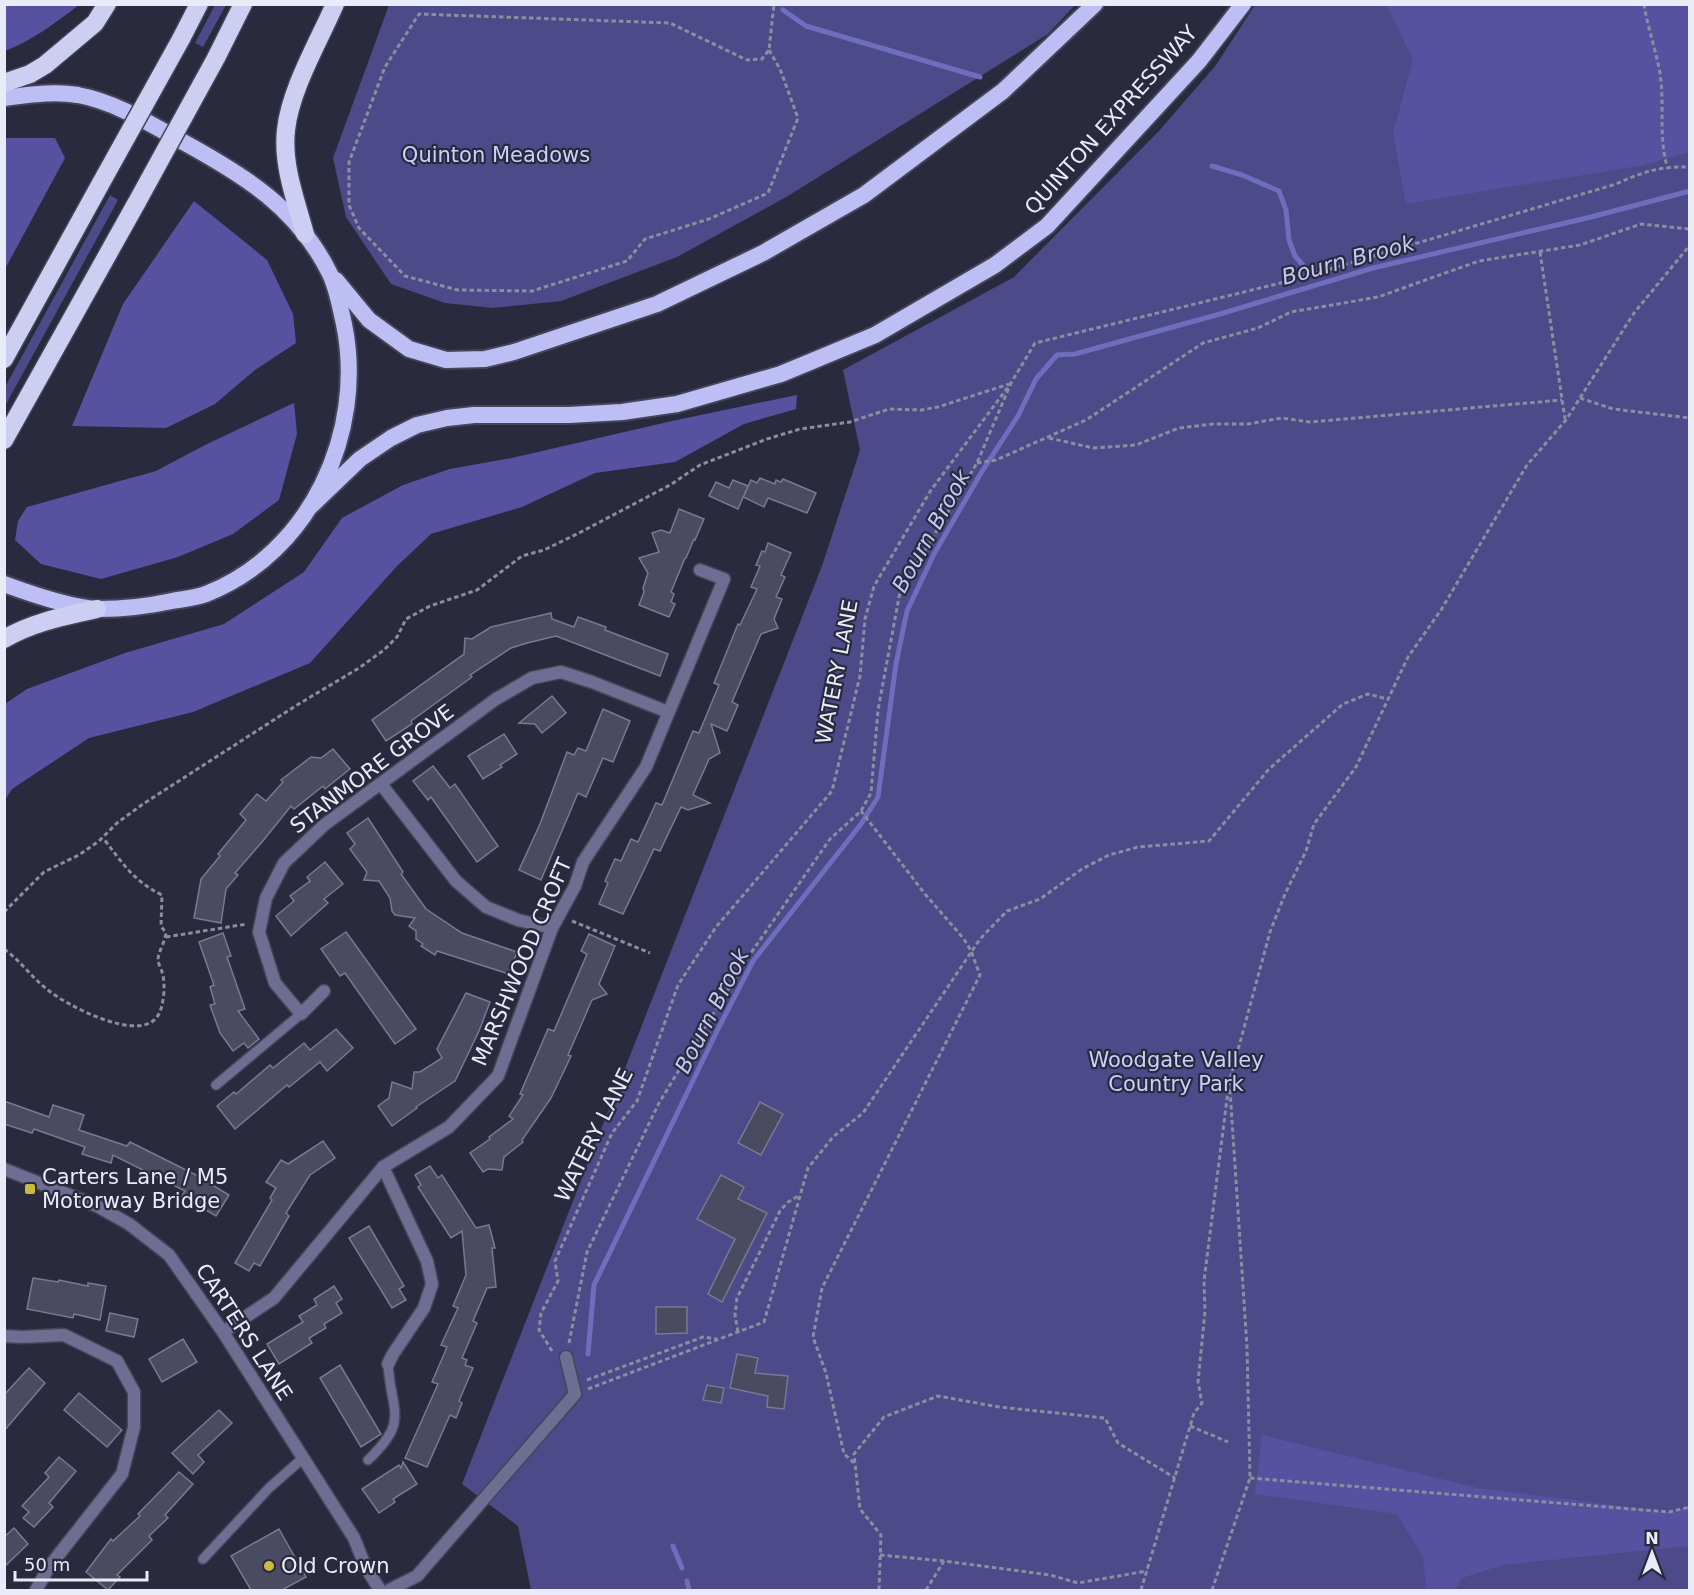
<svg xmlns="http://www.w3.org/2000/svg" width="1694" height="1595" font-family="'DejaVu Sans',sans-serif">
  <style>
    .green { fill: #4c4a89 }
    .forest { fill: #5652a0 }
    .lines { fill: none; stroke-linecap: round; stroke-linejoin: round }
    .stream { stroke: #6f6dbd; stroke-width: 5 }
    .building { fill: #4a4b61; stroke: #787992; stroke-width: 1.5 }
    .service-casing { stroke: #454559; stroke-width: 12 }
    .minor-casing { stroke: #454559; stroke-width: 15 }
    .tertiary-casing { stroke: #454559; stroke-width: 15 }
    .trunk-casing { stroke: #454559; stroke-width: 20 }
    .motorway-casing { stroke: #454559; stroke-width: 21 }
    .path { stroke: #8d8d9f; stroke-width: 3; stroke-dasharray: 4.5 3; stroke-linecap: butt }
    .service { stroke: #6d6e91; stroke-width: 9 }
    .minor { stroke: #6d6e91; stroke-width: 12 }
    .tertiary { stroke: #6d6e91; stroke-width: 12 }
    .trunk { stroke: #bdbff4; stroke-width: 16 }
    .motorway { stroke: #cdcff2; stroke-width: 18 }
    .motorway-bridge-casing { stroke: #454559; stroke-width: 21; stroke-linecap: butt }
    .motorway-bridge { stroke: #cdcff2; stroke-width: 18 }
    .poi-dot { fill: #c9bb3b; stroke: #2a2a3f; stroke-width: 2 }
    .labels { text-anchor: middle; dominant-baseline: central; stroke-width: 4.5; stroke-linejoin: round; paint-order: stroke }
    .street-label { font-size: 21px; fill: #eaebf9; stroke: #2a2a3f }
    .park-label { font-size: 21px; fill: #cdcffb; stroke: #2a2a3f }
    .poi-label { font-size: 21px; fill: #eaebf9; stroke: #2a2a3f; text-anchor: start }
    .water-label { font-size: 22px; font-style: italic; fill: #c6c8f4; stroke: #2a2a3f }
  </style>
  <rect width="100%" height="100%" fill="#2a2a3f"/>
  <g class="green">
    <path d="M215,5h11l-23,42 -8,-4z"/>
    <path d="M389,5v-1l686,1 -27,29 -260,162 -111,61 -116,44 -68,7 -48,-5 -54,-19 -45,-67 -13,-59z"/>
    <path d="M1255,5h434v1585h-1158l-13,-64 -56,-42 360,-918 38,-116 -17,-80 171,-93 145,-146 57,-66z"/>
    <path d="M110,195l8,5 -113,206v-19z"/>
  </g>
  <g class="forest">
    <path d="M5,4h74v1c-23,17 -47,36 -74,46z"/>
    <path d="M1387,5h302v147l-45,13 -238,39 -13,-71 20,-73z"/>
    <path d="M5,138h50l10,20 -60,111z"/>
    <path d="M194,201l73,59 26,54 3,29 -41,27 -40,34 -49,24 -94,-2 51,-122z"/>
    <path d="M797,395l-1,14 -52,15 -69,38 -80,11 -73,34 -91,27 -34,32 -87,97 -117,49 -104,26 -77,51 -7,11v-96l22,-15 98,-36 99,-29 80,-52 38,-54 61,-33 47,-16 62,-11 160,-37z"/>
    <path d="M294,403l3,31 -18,66 -46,34 -55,23 -77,22 -60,-15 -26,-24 3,-19 9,-14 129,-36 51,-27z"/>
    <path d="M1262,1435l216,53 191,24 20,-5v39l-186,19 -41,13 -7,12h-29l-3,-33 -26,-43 -142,-20z"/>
  </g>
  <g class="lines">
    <g class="stream">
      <path d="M783,10l23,16 174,51"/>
      <path d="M1212,166l30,9 37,16 7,19 3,30 6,16 13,15"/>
      <path d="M588,1354l6,-69 124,-256 35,-68 108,-137 17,-27 18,-133 11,-53 27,-57 47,-81 37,-57 18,-37 21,-24 18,-1 145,-40 153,-46 218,-51 99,-26"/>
      <path d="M673,1546l9,22"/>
      <path d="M687,1581l2,9"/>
    </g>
  </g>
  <g class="building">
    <path d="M760,478l15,6 1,-4 5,2 2,-3 33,14 -9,20 -39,-15 -4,9 -21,-10 8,-17 6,3z"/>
    <path d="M733,480l15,6 -10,23 -29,-13 7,-14 13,6z"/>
    <path d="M679,509l25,10 -9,21 -1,-1 -8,19h-1l-14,34 3,2 -3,8 4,2 -6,13 -30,-12 5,-13 -1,-4 5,-15 -9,-15 20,-6 -7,-19 9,-3 9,3z"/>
    <path d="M768,543l23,10 -10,22 4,2 -9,20 6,2 -8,20 4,9 -17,6 -29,68 6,3 -11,26 -16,-7 9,29 -11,6 -16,36 17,8 -22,7 -7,-3 -21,44 -6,-2 -31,65 -24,-10 9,-21 -3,-2 10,-22 6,2 10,-22 7,3 18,-39 6,2 31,-74 6,2 20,-48 -5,-2 24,-59 2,1 17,-36 -6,-2 9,-21 -4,-1 6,-14 3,1z"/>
    <path d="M551,613l1,6 22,8 4,-10 28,10 -1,3 63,24 -8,22 -104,-40 -29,7 -16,5 -41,27 2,2 -61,44 1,3 -26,17 -14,-21 92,-66 1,-16 7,1 19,-12z"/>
    <path d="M552,696l14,17 -24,20 -7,-9 -16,-1z"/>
    <path d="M603,709l27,12 -17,41 -10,-4 -17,39 -8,-4 -37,87 -22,-10 21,-46 27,-72 7,3 4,-7 8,3z"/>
    <path d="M504,734l13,20 -17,11 2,2 -19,12 -15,-23z"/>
    <path d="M333,749l17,20 -25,20 -2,-3 -29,23 -3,-3 -29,36 -27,31 3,2 -12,14 -5,34 -27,-5 7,-39 19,-23 -2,-2 28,-34 -6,-6 17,-20 9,7 17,-19 -2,-2 30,-23 10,1z"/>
    <path d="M433,766l17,22 5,-4 43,62 -21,16 -46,-65 -3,3 -15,-19z"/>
    <path d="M368,818l35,54 -2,2 25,35 36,24 55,19 -8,22 -72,-23 -2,4 -14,-9 2,-2 -7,-5v-8l-7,-5 6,-8 -20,-3 -3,-4 -2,-13 -11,-17 -15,-1 3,-8 -17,-23 5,-5 -8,-11z"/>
    <path d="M325,862l18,22 -19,15 4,4 -37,33 -15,-20 18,-15 -4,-5 20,-15 -3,-4z"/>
    <path d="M346,932l70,97 -21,15 -50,-71 -5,3 -19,-27z"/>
    <path d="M223,933l8,23 -4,1 18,52 -7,2 21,28 -11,9 -4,-5 -11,8 -13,-18 -10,-28 5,-1 -5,-17 4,-2 -15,-43z"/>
    <path d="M589,934l26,12 -16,38 8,10 -15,6 -24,55 3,1 -7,15 -13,27 -29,42 1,2 -19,15 -2,13 -14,-1 -5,3 -13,-19 20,-14 -1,-2 24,-18 -4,-3 14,-21 -3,-1 28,-65 6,2 33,-77 -6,-3z"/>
    <path d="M466,993l24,9 -11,29 -24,50 -39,26 1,1 -25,18 -14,-20 11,-8 3,-16 20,7 2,-17h6l22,-14 -5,-9z"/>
    <path d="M336,1029l17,19 -26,23 -7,-9 -31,25 -2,-2 -52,44 -18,-23 17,-14 2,2 34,-29 3,3 31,-25 6,7z"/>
    <path d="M4,1101l45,16 4,-12 31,10 -5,15 48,16 3,-4 64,32 35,21 -13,21 -34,-20 3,-5 -72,-36 -2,8 -29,-9 3,-7 -51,-18 -2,4 -28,-9z"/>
    <path d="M760,1102l23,12 -22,41 -23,-12z"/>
    <path d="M323,1141l12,17 -25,17 -24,38 3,3 -29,50 -6,-3 -5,8 -14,-8 37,-63 -2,-2 6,-10 -10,-6 15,-22 7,4z"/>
    <path d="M430,1166l8,12 4,-3 34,53 13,-3 6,23h-3l4,39 -9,1 -14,33 4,2 -15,35 5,2 -2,5 8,3 -14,33 3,2 -6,15 -6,-3 -23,52 -22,-9 33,-74 -6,-2 15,-35 -6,-2 17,-37 -5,-2 13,-31 -4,-44 -11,7 -33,-51 3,-2 -6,-10z"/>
    <path d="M721,1175l23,12 -6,12 29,14 -45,89 -14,-8 27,-55 -38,-20z"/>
    <path d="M369,1226l35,60 -5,3 7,11 -14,8 -43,-70z"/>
    <path d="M33,1278l25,4 1,-2 29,6v-3l18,3 -6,34 -26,-6 -1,4 -46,-9z"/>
    <path d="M334,1286l8,13 -6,4 6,10 -18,11 2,4 -17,10 3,5 -33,21 -12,-20 36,-22 -4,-6 18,-11 -3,-6z"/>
    <path d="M656,1307h31v26l-31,1z"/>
    <path d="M110,1313l28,6 -4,18 -28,-6z"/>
    <path d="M183,1339l14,23 -35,20 -13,-23z"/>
    <path d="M737,1354l21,4 -3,15 33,3 -4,33 -17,-2 1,-11 -38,-8z"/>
    <path d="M340,1365l41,69 -20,13 -41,-69z"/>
    <path d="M29,1368l16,15 -41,48v-36z"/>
    <path d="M707,1385l17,3 -3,15 -18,-3z"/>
    <path d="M79,1393l43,37 -15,17 -43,-37z"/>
    <path d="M219,1410l13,13 -34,32 6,7 -11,12 -21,-21z"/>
    <path d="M59,1457l17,14 -27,32 4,4 -19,20 -11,-9 6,-6 -7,-6 27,-29 -4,-4z"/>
    <path d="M403,1462l14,22 -24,15 2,3 -16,11 -17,-24 37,-24 2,3z"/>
    <path d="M179,1472l14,12 -28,31 3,3 -19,18 3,4 -35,35 3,2 -12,13 -22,-18 25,-33 2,2 27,-25 -2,-2z"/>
    <path d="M14,1528l14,16 -24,23v-30z"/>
    <path d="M279,1529l27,48 -24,13h-31l-20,-34z"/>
  </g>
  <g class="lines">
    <g class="service-casing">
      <g id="service">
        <path d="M216,1085l85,-71"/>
        <path d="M368,1460c42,-40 23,-47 20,-96"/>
        <path d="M203,1559l66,-71 33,-29"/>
      </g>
    </g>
    <g class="minor-casing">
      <g id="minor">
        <path d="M381,784l75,97 30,26 32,13 34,8"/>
        <path d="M324,991l-23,23 -26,-31 -16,-51 7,-34 18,-35 40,-38 172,-126 36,-21 29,-6 31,10 76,30"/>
        <path d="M383,1167l44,94 5,23 -8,24 -31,46 -5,10"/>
        <path d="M223,1332l51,-34 109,-131 66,-40 49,-51 54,-148 23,-42 8,-24 63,-95 78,-188 -24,-9"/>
        <path d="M4,1336l18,1 42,-2 53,26 17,31v35l-12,47 -73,93 -13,23"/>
        <path d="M389,1590l28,-14 158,-182 -9,-37"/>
      </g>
    </g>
    <g class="tertiary-casing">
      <path id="tertiary" d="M4,1169l93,37 32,18 40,31 54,77 131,206 12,30 14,22"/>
    </g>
    <g class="trunk-casing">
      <g id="trunk">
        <path d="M4,98c25,-3 49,-7 74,-3 38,7 74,30 107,48 60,33 112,65 144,129 8,15 11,35 15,52 22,107 -33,229 -138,270 -10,4 -23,5 -34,7 -23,5 -49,8 -73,8 -28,-1 -68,-15 -95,-25"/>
        <path d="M336,280l33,40 40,29 37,11 39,-1 29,-7 143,-48 106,-51 101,-58 139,-104 92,-87"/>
        <path d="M312,505l48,-46 31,-21 26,-13 30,-7 27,-3h95l53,-3 55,-8 104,-30 94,-39 120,-70 52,-39 152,-165 44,-57"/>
      </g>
    </g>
    <g class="motorway-casing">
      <g id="motorway">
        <path d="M181,39l18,-35"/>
        <path d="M216,58l27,-54"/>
        <path d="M4,83l26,-9 15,-9 50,-42 12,-19"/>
        <path d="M305,234c-9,-33 -23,-69 -19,-104 4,-40 33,-89 49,-126"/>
        <path d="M4,359l97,-176"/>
        <path d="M4,440l133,-238"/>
        <path d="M4,639c29,-17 61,-23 93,-30"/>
      </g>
    </g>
    <g class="path">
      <path d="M1644,4c4,27 15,54 17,78 3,29 -2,56 6,84"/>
      <path d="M1689,4l1,3"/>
      <path d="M769,50l11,19 18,49 -30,75 -59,26 -64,20 -18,22 -95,30 -74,-1 -53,-14 -46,-48 -10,-23v-43l36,-95 34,-53 251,9 77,37 15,-1 7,-9 5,-46"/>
      <path d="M1540,252l25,167"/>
      <path d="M1580,398l33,11 77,9"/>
      <path d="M1049,438l44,10 43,-3 43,-17 34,-4h35l34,-6 28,4 252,-22"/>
      <path d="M977,463l19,-3 90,-40 117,-77 55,-15 33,-16 87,-15 101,-36 101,-16 61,-21 49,5"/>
      <path d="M4,912l40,-40 35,-17 20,-14 18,-18 26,-19 154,-99 62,-37 25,-18 13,-13 9,-18 24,-13 47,-16 45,-34 22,-6 33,-16 93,-49 30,-20 67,-26 33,-10 50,-7 39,-13 32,1 17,-3 71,-23"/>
      <path d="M572,921l78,32"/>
      <path d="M166,937l81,-13"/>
      <path d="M4,949c17,12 28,29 44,41 18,15 90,53 109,27 7,-9 9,-34 5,-45 -1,-4 -4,-8 -4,-13 1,-9 7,-17 8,-26l-5,-7 1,-31c-30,-15 -40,-33 -59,-57"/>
      <path d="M738,1332l-3,-17 2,-17 43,-87 8,-9 12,-7"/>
      <path d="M569,1343l18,-91 72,-149 85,-140 86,-124 31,-28 10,-18 7,-83 22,-118 77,-129 34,-80"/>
      <path d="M552,1351l-13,-21 2,-17 17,-32 -3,-20 57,-128 25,-32 41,-116 38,-58 116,-136 28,-115 5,-57 9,-33 57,-96 80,-107 24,-40 258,-63 323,-96c27,-12 44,-18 74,-17"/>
      <path d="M587,1380l116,-43 14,2"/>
      <path d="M588,1389l176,-67 44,-154 25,-31 30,-24 117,-174 27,-28 33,-12 42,-30 27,-14 29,-8 71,-6 60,-72 74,-65 25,-10 19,5"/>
      <path d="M1190,1426l38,16"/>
      <path d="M854,1463l-10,-9 -18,-81 -13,-36 9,-49 158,-313 -9,-24 -7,-12 -39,-45 -64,-83"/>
      <path d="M1250,1478l419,34 21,-5"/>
      <path d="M880,1555l64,6 106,14 28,8 69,-12"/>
      <path d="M879,1590l2,-55 -21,-26 -6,-55 30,-37 54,-21 61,11 106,11 13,25 57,35"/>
      <path d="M926,1590l18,-29"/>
      <path d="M1141,1590l53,-177 8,-10 -4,-21 7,-71 -1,-30 25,-198 41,-151 15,-38 21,-43 8,-27 42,-57 52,-110 33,-47 86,-145 39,-45 68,-107 56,-68"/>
      <path d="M1212,1590l38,-112 -3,-131 -17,-257"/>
    </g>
    <use href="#service" class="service"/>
    <use href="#minor" class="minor"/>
    <use href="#tertiary" class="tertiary"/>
    <use href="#trunk" class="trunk"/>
    <use href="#motorway" class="motorway"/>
    <g class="motorway-bridge-casing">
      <g id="motorway-bridge">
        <path d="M101,183l80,-144"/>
        <path d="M137,202l79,-144"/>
      </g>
    </g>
    <use href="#motorway-bridge" class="motorway-bridge"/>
  </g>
  <g class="poi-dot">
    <rect x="24" y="1183" width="12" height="12" rx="3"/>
    <circle cx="269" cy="1566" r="6"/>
  </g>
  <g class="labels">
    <g class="street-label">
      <text transform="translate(1111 120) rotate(-48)">QUINTON EXPRESSWAY</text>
      <text transform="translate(837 672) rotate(-79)">WATERY LANE</text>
      <text transform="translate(372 769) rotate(-37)">STANMORE GROVE</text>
      <text transform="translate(522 962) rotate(-67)">MARSHWOOD CROFT</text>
      <text transform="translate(594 1135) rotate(-63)">WATERY LANE</text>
      <text transform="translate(244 1332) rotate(57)">CARTERS LANE</text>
    </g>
    <g class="park-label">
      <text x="496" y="155">Quinton Meadows</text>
      <text x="1176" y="1060">Woodgate Valley<tspan x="1176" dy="24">Country Park</tspan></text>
    </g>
    <g class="poi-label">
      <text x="42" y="1177">Carters Lane / M5<tspan x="42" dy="24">Motorway Bridge</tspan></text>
      <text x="281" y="1566">Old Crown</text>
    </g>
    <g class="water-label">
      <text transform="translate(1348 260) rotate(-15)">Bourn Brook</text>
      <text transform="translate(931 531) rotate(-61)">Bourn Brook</text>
      <text transform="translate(712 1011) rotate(-63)">Bourn Brook</text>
    </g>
  </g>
  <rect width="1694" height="1595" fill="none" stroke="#eaebf9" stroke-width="12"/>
  <g transform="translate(1652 1553)" stroke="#2a2a3f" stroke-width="4.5" paint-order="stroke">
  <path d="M0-4.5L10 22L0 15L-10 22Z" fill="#eaebf9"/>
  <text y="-9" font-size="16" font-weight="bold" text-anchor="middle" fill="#eaebf9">N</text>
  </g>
  <path d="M15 1571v9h132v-9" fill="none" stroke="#eaebf9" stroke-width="3"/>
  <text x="24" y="1571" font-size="18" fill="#eaebf9" stroke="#2a2a3f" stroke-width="4.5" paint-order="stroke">50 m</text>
</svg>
